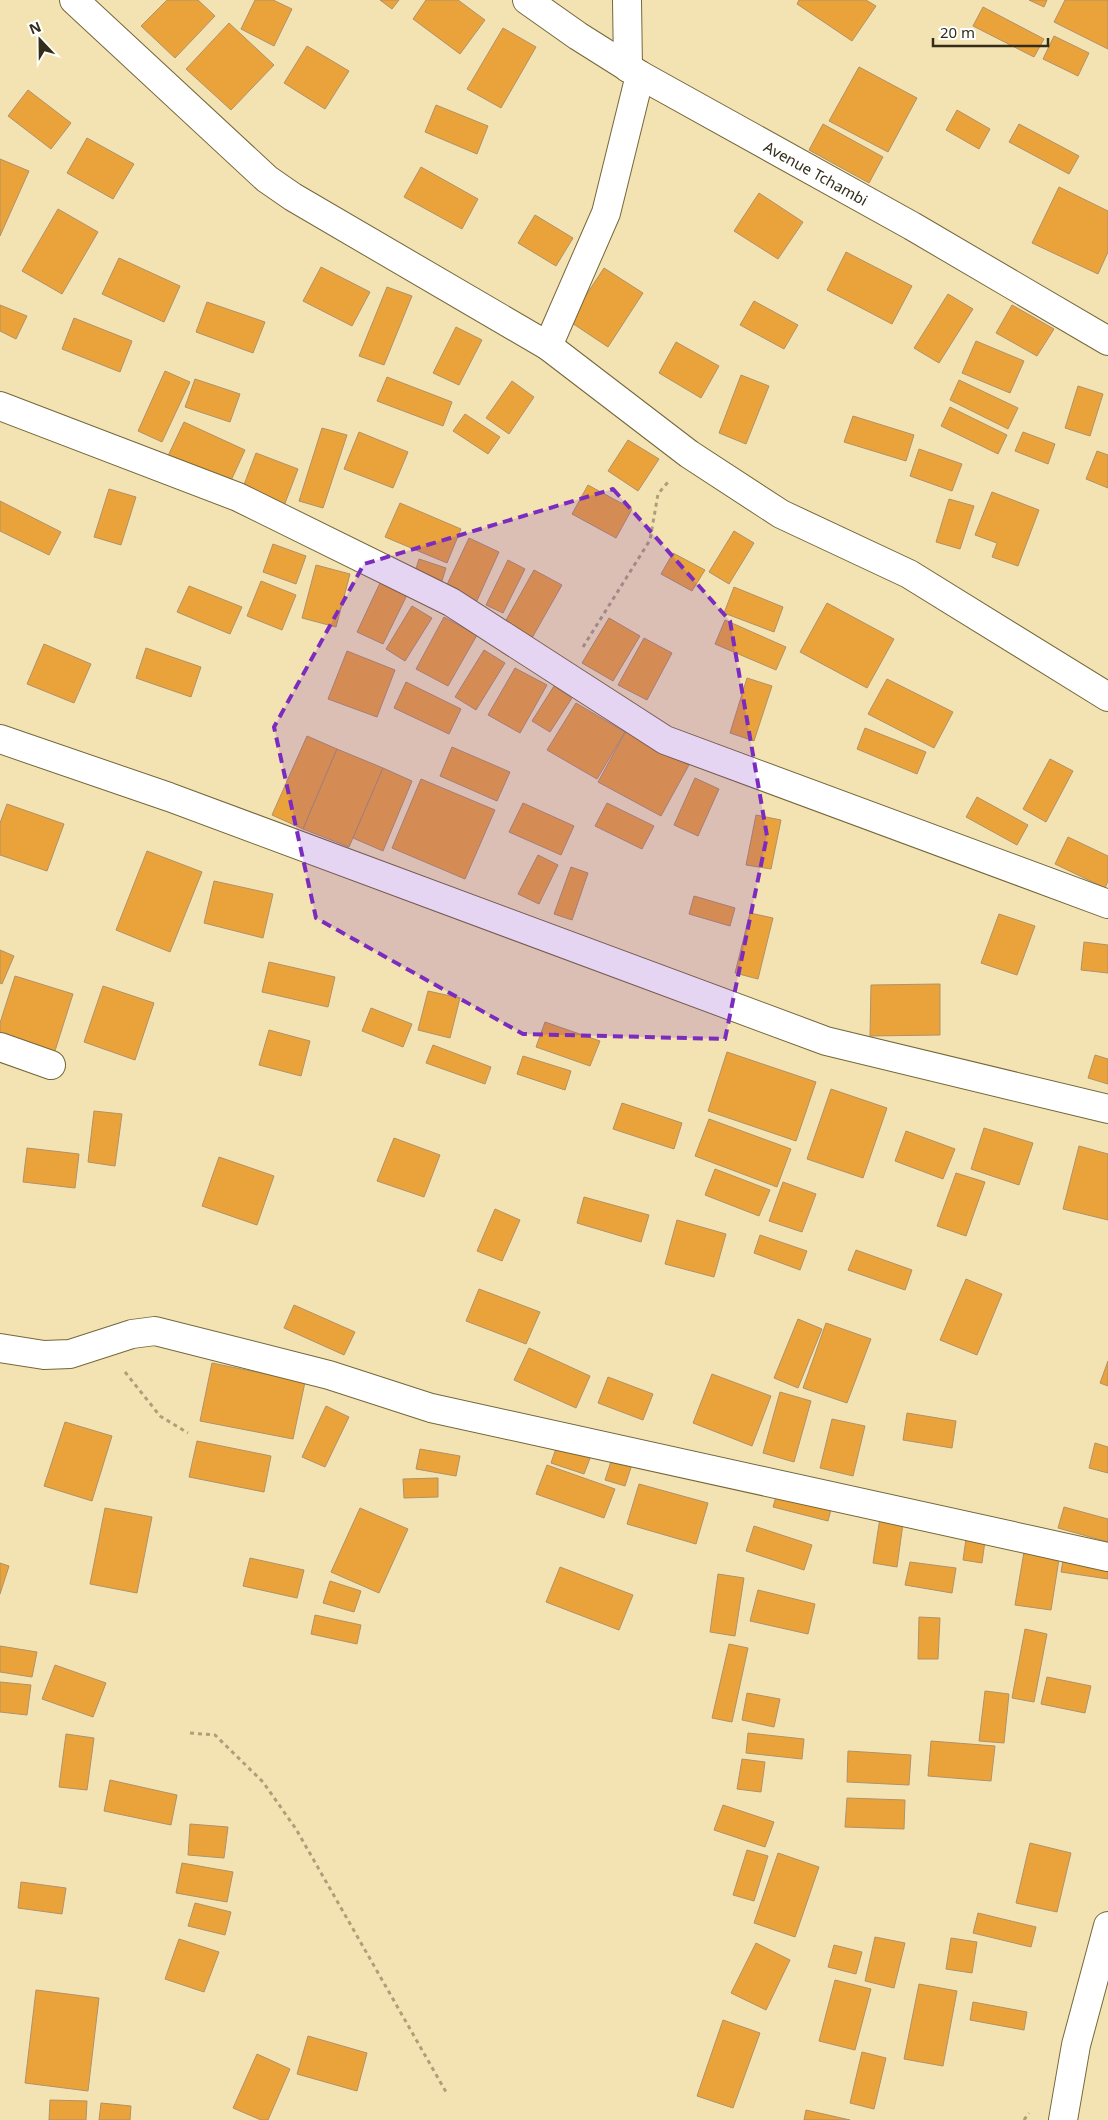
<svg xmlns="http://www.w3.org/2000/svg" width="1108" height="2120" font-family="'Noto Sans',sans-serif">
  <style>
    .building { fill: #eaa33a; stroke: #b09169 }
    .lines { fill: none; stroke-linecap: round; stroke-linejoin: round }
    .minor-casing { stroke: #75673a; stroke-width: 30 }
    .path { stroke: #aca07a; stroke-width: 3; stroke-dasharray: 4 4; stroke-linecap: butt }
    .minor { stroke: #fff; stroke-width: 28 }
    .marked { fill: #7b2cbf; fill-opacity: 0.2; stroke: #7b2cbf; stroke-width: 4; stroke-dasharray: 10 6; stroke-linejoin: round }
    .labels { text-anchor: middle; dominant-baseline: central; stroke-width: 4; stroke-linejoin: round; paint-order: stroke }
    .street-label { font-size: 15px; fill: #322c19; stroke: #fff }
  </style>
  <rect width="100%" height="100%" fill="#f3e3b2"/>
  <g class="building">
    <path d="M167,0h31l17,16 -40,42 -34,-32z"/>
    <path d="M255,0h18l19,9 -18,37 -33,-17z"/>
    <path d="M380,0h19l-7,9z"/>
    <path d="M426,0h32l27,20 -25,34 -47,-35z"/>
    <path d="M799,0h67l10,6 -24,35 -55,-37z"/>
    <path d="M1029,0h18l-3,7z"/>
    <path d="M1065,0h43v49l-54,-27z"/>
    <path d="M983,7l61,32 -10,18 -61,-31z"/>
    <path d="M229,23l45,42 -43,45 -45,-41z"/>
    <path d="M503,28l33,19 -35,61 -34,-19z"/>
    <path d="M1054,36l35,17 -11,23 -35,-17z"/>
    <path d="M307,46l42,25 -24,38 -41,-26z"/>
    <path d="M859,67l58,31 -29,54 -59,-31z"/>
    <path d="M28,90l43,33 -20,26 -43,-33z"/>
    <path d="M436,105l52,21 -11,28 -52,-22z"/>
    <path d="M957,110l33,19 -11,20 -33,-19z"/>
    <path d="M823,124l60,33 -14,26 -60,-33z"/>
    <path d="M1019,124l60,32 -10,18 -60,-32z"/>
    <path d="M87,138l47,26 -21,35 -46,-26z"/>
    <path d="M0,159l29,12 -29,65z"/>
    <path d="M421,167l57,32 -16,30 -58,-32z"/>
    <path d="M1059,187l49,24v41l-10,22 -66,-31z"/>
    <path d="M759,193l44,29 -25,37 -44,-28z"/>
    <path d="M58,209l40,23 -36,62 -40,-23z"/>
    <path d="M535,215l38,23 -17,28 -38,-23z"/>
    <path d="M846,252l66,34 -20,38 -65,-34z"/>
    <path d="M119,258l61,28 -16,36 -62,-28z"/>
    <path d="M321,267l49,25 -18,34 -49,-25z"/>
    <path d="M604,268l39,25 -35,54 -39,-26z"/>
    <path d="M387,287l25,9 -28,69 -25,-9z"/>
    <path d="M948,294l25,15 -34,54 -25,-15z"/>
    <path d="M754,301l44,24 -14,24 -44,-24z"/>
    <path d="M207,302l58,20 -12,31 -57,-21z"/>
    <path d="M0,305l27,11 -11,23 -16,-8z"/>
    <path d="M1012,305l42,24 -17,27 -41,-23z"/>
    <path d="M74,318l58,23 -12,31 -58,-23z"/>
    <path d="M456,327l26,13 -23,45 -26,-12z"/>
    <path d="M976,341l48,20 -14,32 -48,-20z"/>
    <path d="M676,342l43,24 -18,32 -42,-25z"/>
    <path d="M165,371l25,11 -28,60 -24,-11z"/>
    <path d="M741,375l28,11 -23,58 -27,-11z"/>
    <path d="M387,377l65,25 -9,24 -66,-25z"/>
    <path d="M195,379l45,15 -10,28 -45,-15z"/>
    <path d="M959,380l59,28 -10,21 -58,-29z"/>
    <path d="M512,381l22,16 -25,37 -23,-16z"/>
    <path d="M1078,386l25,8 -13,42 -25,-8z"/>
    <path d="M950,407l57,28 -9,19 -57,-28z"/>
    <path d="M465,414l35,23 -12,17 -35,-23z"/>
    <path d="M853,416l61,19 -8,26 -62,-19z"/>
    <path d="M184,422l61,28 -16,35 -62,-27z"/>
    <path d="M322,428l25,7 -24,73 -24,-7z"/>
    <path d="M359,432l49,20 -15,36 -49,-19z"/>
    <path d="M1023,432l32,12 -7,20 -33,-13z"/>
    <path d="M628,440l31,19 -21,32 -30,-20z"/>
    <path d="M919,449l43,15 -10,27 -42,-15z"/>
    <path d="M1097,451l11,4v33l-22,-9z"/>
    <path d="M256,453l42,16 -14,37 -42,-16z"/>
    <path d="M588,485l44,24 -16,29 -44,-24z"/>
    <path d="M109,489l27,8 -15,48 -27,-8z"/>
    <path d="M992,492l47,18 -21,56 -26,-9 5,-14 -22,-8z"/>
    <path d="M949,499l25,7 -14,43 -24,-7z"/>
    <path d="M0,501l61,31 -12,23 -49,-24z"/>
    <path d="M400,503l61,26 -14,34 -62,-26z"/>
    <path d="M734,531l20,12 -25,41 -20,-12z"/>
    <path d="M469,538l30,14 -24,53 -31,-14z"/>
    <path d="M273,544l33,12 -10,28 -33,-12z"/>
    <path d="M673,553l32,17 -13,21 -31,-17z"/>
    <path d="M419,559l27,9 -6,19 -27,-9z"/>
    <path d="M508,560l17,9 -22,44 -17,-8z"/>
    <path d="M316,565l34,9 -14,53 -34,-9z"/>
    <path d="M534,570l28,15 -30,53 -27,-16z"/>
    <path d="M261,581l35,14 -14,35 -35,-14z"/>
    <path d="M380,583l27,12 -24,49 -26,-12z"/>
    <path d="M189,586l53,21 -12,27 -53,-22z"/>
    <path d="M734,587l49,20 -9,25 -50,-19z"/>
    <path d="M827,603l67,36 -27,49 -67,-36z"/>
    <path d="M412,606l20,12 -27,43 -19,-12z"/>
    <path d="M444,617l33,18 -29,51 -32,-17z"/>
    <path d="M609,618l31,18 -27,45 -31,-18z"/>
    <path d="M725,620l61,27 -10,23 -61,-26z"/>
    <path d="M644,638l28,15 -25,47 -29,-15z"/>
    <path d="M44,644l47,20 -17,39 -47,-19z"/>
    <path d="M146,648l55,19 -10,30 -55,-19z"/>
    <path d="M484,650l21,13 -29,47 -21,-13z"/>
    <path d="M347,651l48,19 -18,47 -49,-18z"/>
    <path d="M515,668l32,17 -27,48 -32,-18z"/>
    <path d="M747,678l25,8 -18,55 -24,-8z"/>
    <path d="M887,679l66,33 -19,36 -66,-34z"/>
    <path d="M406,682l55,27 -12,25 -55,-26z"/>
    <path d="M554,686l18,12 -22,34 -18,-11z"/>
    <path d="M576,703l49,29 -28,47 -50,-29z"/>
    <path d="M865,728l61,24 -9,22 -60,-25z"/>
    <path d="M626,731l63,34 -28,51 -63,-34z"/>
    <path d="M307,736l30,13 -34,80 -31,-14z"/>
    <path d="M452,747l58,25 -13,29 -57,-25z"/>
    <path d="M337,749l46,19 -34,79 -46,-18z"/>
    <path d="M1050,759l23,12 -27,51 -23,-13z"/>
    <path d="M383,768l29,13 -29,70 -30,-13z"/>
    <path d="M695,778l24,11 -21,47 -24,-11z"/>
    <path d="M421,779l74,31 -30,69 -73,-31z"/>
    <path d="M977,797l51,28 -11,20 -51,-28z"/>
    <path d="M523,803l51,23 -13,29 -52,-23z"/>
    <path d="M607,803l47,23 -12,23 -47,-23z"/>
    <path d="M7,804l57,20 -17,47 -47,-16v-32z"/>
    <path d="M756,815l25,5 -10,49 -25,-4z"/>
    <path d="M1068,837l40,19v25l-3,7 -50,-24z"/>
    <path d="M147,851l55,21 -32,80 -54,-22z"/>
    <path d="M538,855l20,10 -19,39 -21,-10z"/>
    <path d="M571,867l17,6 -16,47 -18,-6z"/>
    <path d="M214,881l59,13 -10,44 -59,-15z"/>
    <path d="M694,896l41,12 -5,18 -41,-12z"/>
    <path d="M750,913l23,5 -15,61 -23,-6z"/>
    <path d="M999,914l36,12 -18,49 -36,-12z"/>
    <path d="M1084,942l24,3v28l-27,-3z"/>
    <path d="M0,950l14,6 -12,28 -2,-1z"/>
    <path d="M269,962l66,15 -7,30 -66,-15z"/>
    <path d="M15,976l58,18 -19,60 -54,-17v-14z"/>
    <path d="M940,984v51l-70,1 1,-51z"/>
    <path d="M103,986l51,17 -19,57 -51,-18z"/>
    <path d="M428,991l32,7 -10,40 -32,-8z"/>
    <path d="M371,1008l41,16 -9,23 -41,-16z"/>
    <path d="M545,1022l55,19 -10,25 -54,-19z"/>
    <path d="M269,1030l41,11 -9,35 -42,-11z"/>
    <path d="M433,1045l58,22 -6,17 -59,-21z"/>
    <path d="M727,1052l89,30 -20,59 -88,-30z"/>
    <path d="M1095,1055l13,4v25l-20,-6z"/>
    <path d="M523,1056l48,15 -6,19 -48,-16z"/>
    <path d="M831,1089l56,19 -24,70 -56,-19z"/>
    <path d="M622,1103l60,20 -8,26 -61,-20z"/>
    <path d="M94,1111l28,3 -7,52 -27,-4z"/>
    <path d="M709,1119l82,30 -14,38 -82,-31z"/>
    <path d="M984,1128l49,15 -14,42 -48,-16z"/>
    <path d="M906,1131l49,18 -12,30 -48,-18z"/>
    <path d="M394,1138l46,17 -16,42 -47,-16z"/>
    <path d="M1079,1146l29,8v66l-45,-11z"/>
    <path d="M27,1148l52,6 -4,34 -52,-6z"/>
    <path d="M219,1157l55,19 -17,49 -55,-19z"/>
    <path d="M715,1169l55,21 -11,26 -54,-21z"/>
    <path d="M956,1173l29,9 -19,54 -29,-10z"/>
    <path d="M783,1182l33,12 -14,38 -33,-11z"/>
    <path d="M584,1197l65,18 -8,27 -64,-19z"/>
    <path d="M495,1209l25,11 -18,41 -25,-10z"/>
    <path d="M677,1220l49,14 -12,43 -49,-13z"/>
    <path d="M760,1235l47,16 -7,19 -46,-17z"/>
    <path d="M856,1250l56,20 -7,20 -57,-20z"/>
    <path d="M966,1279l36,15 -25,61 -37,-15z"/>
    <path d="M479,1289l61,23 -14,32 -60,-23z"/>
    <path d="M294,1305l61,27 -11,23 -60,-27z"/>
    <path d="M798,1319l24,10 -24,59 -24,-10z"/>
    <path d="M826,1323l45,16 -24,64 -44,-15z"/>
    <path d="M529,1348l61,28 -14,32 -62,-28z"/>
    <path d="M1108,1361v25l-8,-3z"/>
    <path d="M212,1363l93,19 -12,57 -93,-18z"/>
    <path d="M712,1374l59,22 -19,50 -59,-23z"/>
    <path d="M608,1377l45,17 -10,26 -45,-17z"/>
    <path d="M780,1392l31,9 -17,61 -31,-9z"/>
    <path d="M326,1406l23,11 -24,50 -23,-10z"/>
    <path d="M907,1413l49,8 -4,27 -49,-8z"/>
    <path d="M832,1419l33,7 -12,50 -33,-8z"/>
    <path d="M65,1422l47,14 -20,65 -48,-15z"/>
    <path d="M563,1428l34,12 -13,34 -33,-11z"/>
    <path d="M197,1441l74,15 -7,36 -75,-15z"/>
    <path d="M1095,1443l13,4v26l-19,-5z"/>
    <path d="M616,1446l20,6 -11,34 -20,-6z"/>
    <path d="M420,1449l40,7 -4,20 -40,-7z"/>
    <path d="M547,1465l68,24 -11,29 -68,-24z"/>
    <path d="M438,1478v19l-34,1 -1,-19z"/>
    <path d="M781,1480l54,14 -7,27 -55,-14z"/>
    <path d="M639,1484l69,19 -12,41 -69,-20z"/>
    <path d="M882,1505l23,4 -8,58 -24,-4z"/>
    <path d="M1064,1507l44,12v23l-50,-14z"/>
    <path d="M105,1508l47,9 -15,76 -47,-9z"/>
    <path d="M360,1508l48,21 -29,64 -48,-21z"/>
    <path d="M968,1525l19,1 -5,37 -19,-3z"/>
    <path d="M754,1526l58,19 -8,25 -58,-19z"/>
    <path d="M1027,1534l35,6 -11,70 -36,-5z"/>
    <path d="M1066,1543l42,6v30l-47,-7z"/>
    <path d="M250,1558l54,12 -7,28 -54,-12z"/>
    <path d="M910,1562l46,6 -4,25 -47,-8z"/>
    <path d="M0,1563l9,3 -9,28z"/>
    <path d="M560,1567l73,28 -14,35 -73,-28z"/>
    <path d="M718,1574l26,4 -9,58 -25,-4z"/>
    <path d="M330,1581l31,10 -7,21 -31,-9z"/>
    <path d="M758,1590l57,14 -7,30 -58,-13z"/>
    <path d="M315,1615l46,10 -4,19 -46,-10z"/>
    <path d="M919,1617l21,1 -2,41h-20z"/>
    <path d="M1025,1629l22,5 -13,68 -22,-4z"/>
    <path d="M729,1644l19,4 -16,74 -20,-4z"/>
    <path d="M0,1646l37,6 -5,25 -32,-5z"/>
    <path d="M55,1665l51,18 -13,34 -51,-18z"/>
    <path d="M1047,1677l44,9 -6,27 -44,-9z"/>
    <path d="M0,1682l31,3 -4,30 -27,-3z"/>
    <path d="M985,1691l24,3 -5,49 -25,-2z"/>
    <path d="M747,1693l33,6 -6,28 -32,-7z"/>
    <path d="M748,1733l56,6 -2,20 -56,-6z"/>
    <path d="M66,1734l28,4 -7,52 -28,-3z"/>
    <path d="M931,1741l64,5 -4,35 -63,-5z"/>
    <path d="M848,1751l63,4 -2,30 -62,-3z"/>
    <path d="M742,1759l23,3 -4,30 -24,-3z"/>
    <path d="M110,1780l67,15 -6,30 -67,-14z"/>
    <path d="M847,1798l58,2 -1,29 -59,-2z"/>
    <path d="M723,1805l51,17 -9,25 -51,-17z"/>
    <path d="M190,1824l38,3 -4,31 -36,-3z"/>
    <path d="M1030,1843l41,10 -14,59 -41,-9z"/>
    <path d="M747,1850l21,6 -14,45 -21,-6z"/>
    <path d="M778,1853l41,14 -24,70 -41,-14z"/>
    <path d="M182,1863l51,9 -6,30 -51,-9z"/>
    <path d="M21,1882l45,6 -4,26 -44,-6z"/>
    <path d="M195,1903l36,9 -6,23 -37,-9z"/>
    <path d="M978,1913l58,14 -5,20 -58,-14z"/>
    <path d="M875,1937l30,6 -11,45 -29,-7z"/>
    <path d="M951,1938l26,4 -5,31 -26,-4z"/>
    <path d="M179,1939l40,13 -15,40 -39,-13z"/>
    <path d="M756,1943l34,17 -24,50 -35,-17z"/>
    <path d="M834,1945l28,7 -6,22 -28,-7z"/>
    <path d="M835,1980l36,9 -16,61 -36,-9z"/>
    <path d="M919,1984l38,7 -14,75 -39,-7z"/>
    <path d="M36,1990l63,8 -11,93 -63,-8z"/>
    <path d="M973,2002l54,10 -3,18 -54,-10z"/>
    <path d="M723,2020l37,13 -27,75 -36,-12z"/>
    <path d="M308,2036l59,17 -10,38 -60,-17z"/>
    <path d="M862,2052l24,6 -12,51 -24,-6z"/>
    <path d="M257,2054l33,15 -22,51h-7l-28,-12z"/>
    <path d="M50,2100l37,1 -1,19h-37z"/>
    <path d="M101,2103l30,3 -1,14h-31z"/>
    <path d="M806,2110l44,10h-46z"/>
  </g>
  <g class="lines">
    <g class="minor-casing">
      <g id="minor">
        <path d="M74,0l193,179 26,18 255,149 141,108 92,60 128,60 199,123"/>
        <path d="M527,0l51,36 62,39 272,151 196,115"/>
        <path d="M627,0l1,68"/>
        <path d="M548,346l58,-133 34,-138"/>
        <path d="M0,406l238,91 213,105 214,138 443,164"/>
        <path d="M0,739l169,58 657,244 282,68"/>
        <path d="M0,1047l51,18"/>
        <path d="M0,1348l44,7 26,-1 62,-20 23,-3 174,44 102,33 677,149"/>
        <path d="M1063,2120l13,-75 32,-119"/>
      </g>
    </g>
    <g class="path">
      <path d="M583,647l67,-107 8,-46 10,-12"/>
      <path d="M125,1372l35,44 28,17"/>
      <path d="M190,1733l25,2 48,47 33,47 150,263"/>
      <path d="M1024,2120l5,-7"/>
    </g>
    <use href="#minor" class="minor"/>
  </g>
  <path class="marked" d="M613,489l117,132 37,215 -42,203 -202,-5 -207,-116 -42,-191 90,-163z"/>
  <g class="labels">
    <g class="street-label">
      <text transform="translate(816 173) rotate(29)">Avenue Tchambi</text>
    </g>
  </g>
  <g transform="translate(40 40) rotate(338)" stroke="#ffffff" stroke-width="4" paint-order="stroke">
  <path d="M0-4L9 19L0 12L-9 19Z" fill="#322c19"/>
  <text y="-8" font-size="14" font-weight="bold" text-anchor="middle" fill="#322c19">N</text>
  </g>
  <path d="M933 38v8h115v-8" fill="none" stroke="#322c19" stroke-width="2.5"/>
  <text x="940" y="38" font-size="15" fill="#322c19" stroke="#ffffff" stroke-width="4" paint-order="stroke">20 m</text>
</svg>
